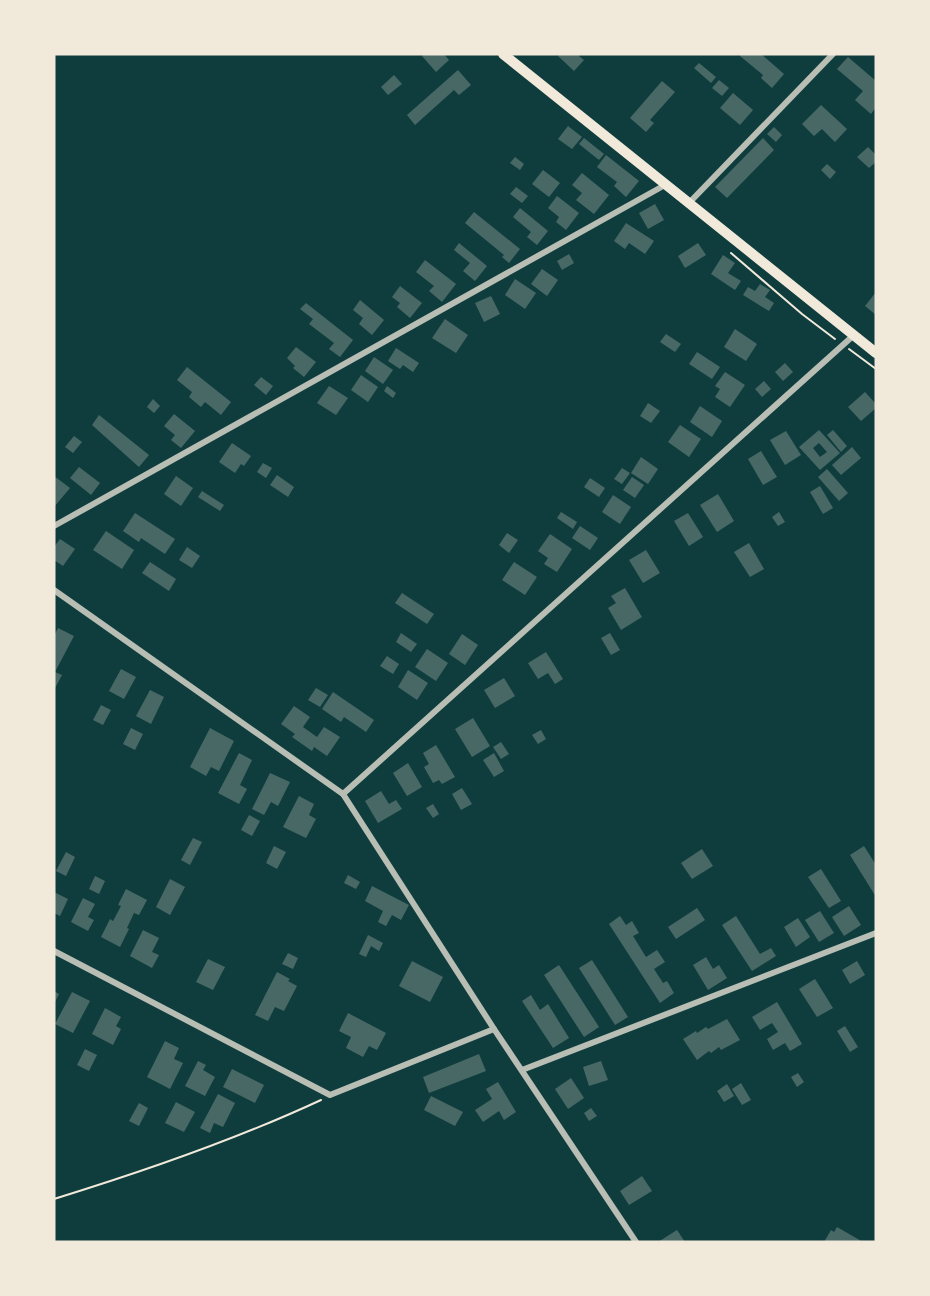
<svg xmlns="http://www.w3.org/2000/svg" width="930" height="1296" font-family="Barlow,sans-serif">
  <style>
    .building { fill: #486865; fill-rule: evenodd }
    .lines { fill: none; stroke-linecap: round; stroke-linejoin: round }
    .path { stroke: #f1e9da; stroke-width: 2 }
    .minor { stroke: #b8beb3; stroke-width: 6 }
    .secondary { stroke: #f1e9da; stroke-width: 10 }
  </style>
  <rect width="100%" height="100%" fill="#0f3d3e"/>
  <g class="building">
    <path d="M424,54h20l5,6 -13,12 -14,-16z"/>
    <path d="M560,54h21l-2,2 5,4 -10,11 -16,-15z"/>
    <path d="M741,54h20l23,20 -12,14 -11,-10 2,-3 -23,-19z"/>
    <path d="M848,57l28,24v26l-5,7 -16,-14 8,-9 -26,-22z"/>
    <path d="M699,63l17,14 -5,6 -17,-15z"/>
    <path d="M458,70l13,15 -12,10 -5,-5 -39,35 -8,-10z"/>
    <path d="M394,75l8,9 -14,11 -7,-8z"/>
    <path d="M719,80l10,8 -7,8 -10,-8z"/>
    <path d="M662,81l13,11 -25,28 4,3 -8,9 -16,-14z"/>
    <path d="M733,93l20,17 -13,15 -20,-17z"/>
    <path d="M821,105l26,24 -12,13 -13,-13 -8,7 -12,-12z"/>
    <path d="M568,126l14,11 -10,12 -14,-10z"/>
    <path d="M774,127l8,8 -6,7 -9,-8z"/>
    <path d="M584,138l20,16 -5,6 -20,-16z"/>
    <path d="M763,138l11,12 -47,48 -12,-11z"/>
    <path d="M868,147l8,8v7l-7,6 -12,-11z"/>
    <path d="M606,155l33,26 -13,16 -12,-11 3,-4 -20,-15z"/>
    <path d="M515,157l9,7 -4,6 -10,-7z"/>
    <path d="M827,164l9,8 -6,7 -9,-9z"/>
    <path d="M543,170l17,13 -11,14 -17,-13z"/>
    <path d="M582,173l27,22 -15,19 -18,-14 6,-7 -10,-8z"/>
    <path d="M516,187l12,9 -6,7 -12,-9z"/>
    <path d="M557,196l22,17 -13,17 -10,-8 3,-5 -11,-9z"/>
    <path d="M655,204l9,16 -16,9 -9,-16z"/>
    <path d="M520,208l28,23 -11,14 -10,-8 4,-5 -18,-15z"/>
    <path d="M474,212l46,37 -11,14 -7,-6 2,-2 -39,-32z"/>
    <path d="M626,223l28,18 -9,13 -16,-11 -4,6 -11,-8z"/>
    <path d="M459,243l28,23 -12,15 -12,-10 7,-8 -16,-13z"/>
    <path d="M698,243l8,12 -21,13 -7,-12z"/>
    <path d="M569,254l5,9 -12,7 -5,-9z"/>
    <path d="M723,255l12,8 -7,10 13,8 -6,9 -24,-16z"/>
    <path d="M425,260l31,24 -14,18 -13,-11 5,-5 -18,-14z"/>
    <path d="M542,269l16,11 -11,16 -16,-12z"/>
    <path d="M515,279l21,14 -11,16 -20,-14z"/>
    <path d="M760,284l10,6 -5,7 9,6 -5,8 -26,-16 5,-8 7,4z"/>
    <path d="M400,286l22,17 -12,15 -13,-11 3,-4 -8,-6z"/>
    <path d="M876,292v23l-11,-9z"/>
    <path d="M491,296l9,18 -16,8 -9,-19z"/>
    <path d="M360,300l24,20 -12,15 -13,-11 4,-6 -10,-8z"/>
    <path d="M306,303l47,37 -13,17 -11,-8 5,-6 -25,-19 4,-5 -13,-10z"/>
    <path d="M445,319l23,16 -12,18 -24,-15z"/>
    <path d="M735,329l22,15 -11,17 -22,-14z"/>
    <path d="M666,334l15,10 -6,8 -15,-10z"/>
    <path d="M296,347l20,15 -12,15 -11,-9 2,-2 -8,-8z"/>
    <path d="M396,348l23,15 -6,9 -10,-7 -3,4 -12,-8z"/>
    <path d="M697,352l23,15 -8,12 -23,-15z"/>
    <path d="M374,357l19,13 -10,14 -18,-13z"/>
    <path d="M785,363l8,9 -10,9 -8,-9z"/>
    <path d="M187,367l44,35 -10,13 -16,-13 -4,5 -12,-10 3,-5 -15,-12z"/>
    <path d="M725,372l20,13 -15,22 -15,-10 5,-8 -5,-3z"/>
    <path d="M361,375l17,12 -10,15 -17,-12z"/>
    <path d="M261,377l12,9 -7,9 -12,-10z"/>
    <path d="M764,381l7,8 -9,8 -7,-8z"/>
    <path d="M329,386l19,12 -12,17 -19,-12z"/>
    <path d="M387,386l9,7 -3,5 -9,-7z"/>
    <path d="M865,392l11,12v4l-15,13 -13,-14z"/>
    <path d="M153,399l7,7 -6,7 -7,-6z"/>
    <path d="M648,403l12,8 -9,12 -11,-7z"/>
    <path d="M700,406l22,15 -10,16 -22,-15z"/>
    <path d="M174,414l21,17 -14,17 -10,-8 4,-5 -11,-9z"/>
    <path d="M99,415l50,40 -10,12 -47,-42z"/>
    <path d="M680,425l21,14 -12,18 -21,-15z"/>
    <path d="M819,430l21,23 -20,17 -21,-23zM819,443l8,9 -7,5 -7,-9z"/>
    <path d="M833,430l14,16 -6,6 -14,-17z"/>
    <path d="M786,431l15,24 -16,10 -15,-25z"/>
    <path d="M74,436l8,6 -9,11 -8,-6z"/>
    <path d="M232,443l19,13 -7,10 -3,-2 -6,9 -16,-11z"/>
    <path d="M852,447l9,11 -20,17 -9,-10z"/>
    <path d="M761,451l16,26 -14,8 -15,-26z"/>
    <path d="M641,457l17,12 -10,15 -17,-11z"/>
    <path d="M263,463l9,5 -6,10 -9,-6z"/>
    <path d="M79,467l21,16 -9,12 -21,-17z"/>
    <path d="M622,468l8,5 -8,11 -8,-5z"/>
    <path d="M827,469l21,24 -9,8 -21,-24z"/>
    <path d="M277,475l17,12 -6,10 -18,-12z"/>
    <path d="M54,476l16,12 -16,19z"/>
    <path d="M176,476l17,12 -12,18 -17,-12z"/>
    <path d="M632,477l12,8 -9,13 -12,-8z"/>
    <path d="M590,478l15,10 -6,9 -15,-10z"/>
    <path d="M820,486l13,22 -10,6 -13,-22z"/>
    <path d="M202,491l22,14 -4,6 -22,-14z"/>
    <path d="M718,494l16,27 -17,11 -17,-27z"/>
    <path d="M613,495l18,12 -11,17 -18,-12z"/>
    <path d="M561,512l16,10 -4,7 -16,-11z"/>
    <path d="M779,512l6,10 -7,4 -6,-9z"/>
    <path d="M135,513l40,26 -10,15 -24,-16 -2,4 -16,-11z"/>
    <path d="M688,513l15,24 -14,9 -15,-25z"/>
    <path d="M580,526l18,12 -8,12 -18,-12z"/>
    <path d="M106,531l28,19 -12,19 -29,-19z"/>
    <path d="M507,533l11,7 -9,13 -10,-8z"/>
    <path d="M550,534l22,15 -15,23 -13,-8 4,-6 -10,-7z"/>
    <path d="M60,539l15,10 -12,17 -9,-6v-13z"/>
    <path d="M749,543l15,26 -14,8 -16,-25z"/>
    <path d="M187,547l13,9 -8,12 -13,-8z"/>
    <path d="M646,550l14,23 -17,10 -14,-23z"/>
    <path d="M150,562l26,17 -7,12 -27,-18z"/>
    <path d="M514,562l23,15 -12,18 -23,-15z"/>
    <path d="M625,588l17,29 -21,13 -13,-22 8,-5 -5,-7z"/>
    <path d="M402,593l32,21 -7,10 -32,-21z"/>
    <path d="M58,628l16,8 -19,36 7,3 -8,15v-54z"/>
    <path d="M401,633l16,11 -6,8 -15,-10z"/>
    <path d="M610,633l10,17 -9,5 -10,-17z"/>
    <path d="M462,634l16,11 -13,20 -16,-11z"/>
    <path d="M427,649l21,14 -12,18 -21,-14z"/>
    <path d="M546,652l17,27 -8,5 -7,-11 -10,6 -10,-16z"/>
    <path d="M387,656l12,8 -6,10 -13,-8z"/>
    <path d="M121,669l15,8 -12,22 -15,-8z"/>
    <path d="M408,670l20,13 -11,17 -19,-13z"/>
    <path d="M504,678l11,18 -20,12 -11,-18z"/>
    <path d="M316,688l12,7 -8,12 -12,-7z"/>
    <path d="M150,690l14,7 -13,27 -15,-8z"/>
    <path d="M333,692l41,28 -8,12 -22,-15 -3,5 -19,-13z"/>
    <path d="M101,705l10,5 -8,15 -10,-5z"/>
    <path d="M294,706l16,11 -7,10 14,10 7,-10 16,10 -13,19 -13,-9 -2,4 -20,-14 3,-3 -14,-10z"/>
    <path d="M473,718l17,28 -18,11 -17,-28z"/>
    <path d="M131,728l12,6 -8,16 -12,-6z"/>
    <path d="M210,728l24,13 -15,30 -8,-4 -5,9 -16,-9z"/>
    <path d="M541,730l5,9 -8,5 -6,-9z"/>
    <path d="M501,742l8,12 -8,5 -8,-12z"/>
    <path d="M436,745l19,32 -13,7 -3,-4 -6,3 -9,-16 5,-3 -6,-11z"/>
    <path d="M239,753l13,7 -12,25 7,4 -8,15 -21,-11z"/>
    <path d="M494,753l10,18 -10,6 -11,-17z"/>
    <path d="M408,763l14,24 -15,9 -14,-23z"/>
    <path d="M270,773l20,9 -12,24 -7,-4 -7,13 -12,-6z"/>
    <path d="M462,788l10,16 -11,6 -9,-16z"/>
    <path d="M381,791l8,13 7,-4 6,9 -24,14 -13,-22z"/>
    <path d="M299,796l15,8 -5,11 7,4 -10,19 -23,-11z"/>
    <path d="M433,804l6,10 -6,4 -7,-10z"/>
    <path d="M249,815l11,6 -8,15 -11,-6z"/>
    <path d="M193,838l9,4 -12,23 -9,-5z"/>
    <path d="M274,846l12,6 -9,17 -11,-6z"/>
    <path d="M864,846l12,19v32l-26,-42z"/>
    <path d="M702,849l11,17 -21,13 -11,-16z"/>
    <path d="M66,852l9,5 -9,19 -10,-5z"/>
    <path d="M821,869l20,32 -12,7 -21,-31z"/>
    <path d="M348,875l12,7 -4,7 -12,-6z"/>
    <path d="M95,876l10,5 -6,13 -10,-5z"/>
    <path d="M170,879l15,8 -15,28 -14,-8z"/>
    <path d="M372,886l37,19 -8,15 -9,-5 -6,11 -8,-4 5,-11 -18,-10z"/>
    <path d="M126,889l21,11 -8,15 -5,-2 -7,15 2,1 -9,18 -19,-10 9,-18 3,2 8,-15 -3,-1z"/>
    <path d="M54,892l14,7 -8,17 -6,-3z"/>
    <path d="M83,898l12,6 -7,13 6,3 -6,11 -17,-9z"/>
    <path d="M849,906l12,19 -17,11 -12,-19z"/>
    <path d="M697,908l8,12 -29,19 -8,-12z"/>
    <path d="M820,911l14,22 -15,9 -14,-22z"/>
    <path d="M620,916l6,9 6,-4 7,12 -6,3 13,21 11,-7 8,12 -11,7 9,14 4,-2 7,12 -14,10 -51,-79z"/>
    <path d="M736,916l24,38 11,-6 5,8 -24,15 -30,-46z"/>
    <path d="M798,918l12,19 -14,10 -12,-20z"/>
    <path d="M143,930l16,8 -7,14 7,3 -7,13 -22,-12z"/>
    <path d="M368,935l15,8 -4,8 -8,-5 -5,11 -7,-3z"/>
    <path d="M288,953l10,5 -5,11 -11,-5z"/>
    <path d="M706,957l7,12 6,-4 8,13 -19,12 -15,-25z"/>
    <path d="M208,959l17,8 -12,23 -17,-8z"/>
    <path d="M592,960l36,57 -13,8 -36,-57z"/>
    <path d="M412,961l31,16 -13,25 -31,-16z"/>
    <path d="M857,961l8,14 -15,9 -8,-14z"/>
    <path d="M559,965l40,62 -15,10 -40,-62z"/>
    <path d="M277,972l13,7 -2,2 9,5 -13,25 -9,-4 -7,14 -13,-6z"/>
    <path d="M815,979l18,29 -16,9 -18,-28z"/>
    <path d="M54,991l5,3 -5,10z"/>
    <path d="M72,992l18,9 -17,32 -18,-9z"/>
    <path d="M531,995l9,15 8,-6 21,34 -16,10 -31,-47z"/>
    <path d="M777,1002l25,42 -12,7 -5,-8 -12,7 -6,-11 11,-7 -6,-9 -12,7 -8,-13z"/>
    <path d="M105,1008l16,9 -5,9 5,3 -8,16 -21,-11z"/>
    <path d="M348,1013l38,20 -9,17 -8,-4 -6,11 -17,-9 5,-11 -12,-6z"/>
    <path d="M727,1019l13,21 -19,10 -2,-3 -8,6 -2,-2 -12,9 -14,-21 13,-8 1,2 9,-6 2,2z"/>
    <path d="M845,1026l13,21 -8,5 -13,-21z"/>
    <path d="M165,1041l14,7 -5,11 9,4 -13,26 -23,-12z"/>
    <path d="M85,1049l12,6 -8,16 -12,-6z"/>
    <path d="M479,1054l7,17 -57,22 -6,-16z"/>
    <path d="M198,1061l8,4 -3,5 12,7 -10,19 -20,-10z"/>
    <path d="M601,1061l7,19 -19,6 -6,-19z"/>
    <path d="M232,1069l32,16 -9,18 -32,-16z"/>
    <path d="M798,1073l6,9 -7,5 -6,-10z"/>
    <path d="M571,1078l13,20 -16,11 -13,-20z"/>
    <path d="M498,1082l18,30 -12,8 -5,-9 -16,11 -8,-12 17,-11 -6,-10z"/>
    <path d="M741,1083l10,17 -9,5 -10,-16z"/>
    <path d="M727,1084l7,12 -10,6 -7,-11z"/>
    <path d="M218,1094l17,9 -12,24 -9,-4 -4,10 -10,-5z"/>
    <path d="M431,1096l32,16 -8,14 -31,-16z"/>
    <path d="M176,1102l19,10 -11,20 -19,-9z"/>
    <path d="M139,1103l9,5 -9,18 -10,-5z"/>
    <path d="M591,1108l6,8 -8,5 -5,-8z"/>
    <path d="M642,1176l10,15 -23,14 -9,-14z"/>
    <path d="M837,1227l26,15h-39l7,-12 3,2z"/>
    <path d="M677,1230l8,12h-27z"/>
  </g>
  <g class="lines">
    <g class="path">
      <path d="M731,253l71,61 33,25"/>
      <path d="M849,349l27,20"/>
      <path d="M54,1199c91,-28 181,-59 267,-99"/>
    </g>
    <g class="minor">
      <path d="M689,203l144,-149"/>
      <path d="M54,526l611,-341"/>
      <path d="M54,590l289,204 151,235 142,213"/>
      <path d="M343,794l511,-459"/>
      <path d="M54,951l276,144 164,-66"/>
      <path d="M522,1070l354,-137"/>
    </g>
    <path class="secondary" d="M503,54l373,299"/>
  </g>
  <rect width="930" height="1296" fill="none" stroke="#f1e9da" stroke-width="111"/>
</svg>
